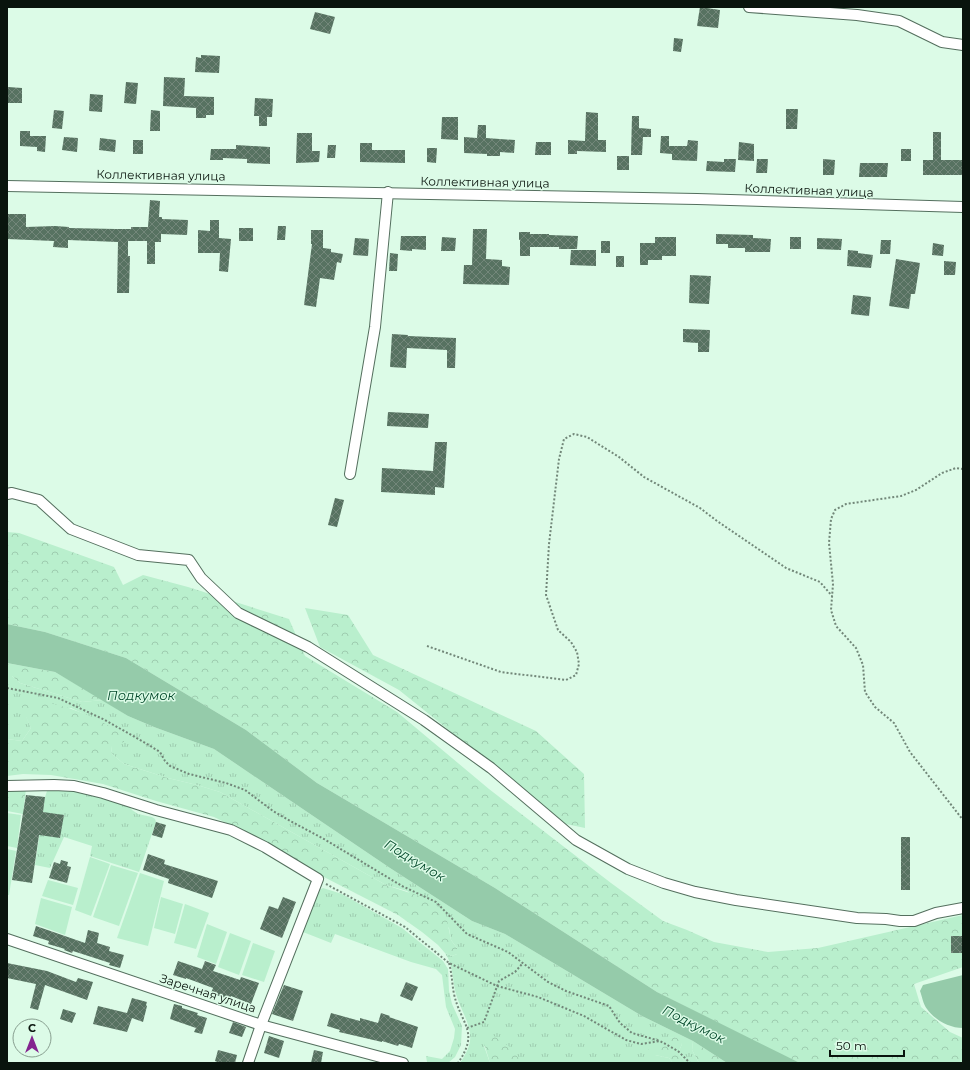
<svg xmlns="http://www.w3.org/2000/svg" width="970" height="1070" font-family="Montserrat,sans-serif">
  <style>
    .grass { fill: url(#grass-tufts) }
    .forest { fill: url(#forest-crowns) }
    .green { fill: #b9efcd }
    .water { fill: #95cbaa }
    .building { fill: url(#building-cross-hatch) }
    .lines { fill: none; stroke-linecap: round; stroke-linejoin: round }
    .minor-casing { stroke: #546f5e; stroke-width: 12 }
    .path { stroke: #728779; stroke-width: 2; stroke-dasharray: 2 2; stroke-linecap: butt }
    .minor { stroke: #fff; stroke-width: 10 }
    .labels { text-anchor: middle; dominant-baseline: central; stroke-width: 3; stroke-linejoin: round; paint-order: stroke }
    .street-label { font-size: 12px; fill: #09140d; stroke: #dcfbe7 }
    .water-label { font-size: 13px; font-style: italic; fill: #03482a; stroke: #dcfbe7 }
  </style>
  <defs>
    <pattern id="grass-tufts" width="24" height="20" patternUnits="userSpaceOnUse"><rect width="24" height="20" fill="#b9efcd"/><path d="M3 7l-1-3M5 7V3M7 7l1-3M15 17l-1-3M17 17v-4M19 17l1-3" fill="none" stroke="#9eccaf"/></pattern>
    <pattern id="forest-crowns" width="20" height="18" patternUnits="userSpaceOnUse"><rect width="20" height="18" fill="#b9efcd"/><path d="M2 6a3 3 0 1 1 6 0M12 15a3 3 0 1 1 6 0" fill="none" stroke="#9eccaf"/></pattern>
    <pattern id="building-cross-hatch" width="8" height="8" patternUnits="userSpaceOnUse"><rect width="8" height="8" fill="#577261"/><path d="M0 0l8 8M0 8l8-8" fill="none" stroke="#73877a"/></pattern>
  </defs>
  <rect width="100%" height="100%" fill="#dcfbe7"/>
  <g class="grass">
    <path d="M7,663l5,1v12l8,7 62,19 21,-2 25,16 26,11 60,22 176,119 82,53 33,13 137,82 51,25 -1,9 7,13h-13l-8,-10 4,-9 -7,-7 -7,1 -13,17 14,3 4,5h-154v-4l-35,-13 6,17h-30c4,-6 9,-14 10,-22 2,-16 -10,-32 -14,-47 -4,-14 -2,-28 -11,-41l7,3 5,-2v-6l-6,-8 -2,-12 -42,-37 -21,-6 -166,-93 -23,-7 -29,-7 -44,-14 -12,-10 -1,-8 -23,-30 -17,-8 -45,8 5,12 -9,13 -15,-2z"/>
    <path d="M53,789l23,2 25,6 27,8 4,5 6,4 14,3 3,2 1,3 -17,50 -49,-16 2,-10 -28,-9 -14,31 -15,-3 10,-68 2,-6z"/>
    <path d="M323,888l19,6 60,34 41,33 5,8 1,22 3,13 10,22 -1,19 -6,12 -7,6h-19l-2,-1 -1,-6 16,3 8,-8 4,-13 1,-9 -9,-22 -4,-32 -6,-6 -25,-7 -76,-28 -4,9 -28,-11 3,-13 11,-28z"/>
  </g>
  <g class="forest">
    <path d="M7,532l12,1 95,34 9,18 20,-10 45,12 101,32 16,37 92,56 92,77 122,94 52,38 24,9 27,12 54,10 50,-4 145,-33v52l-49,17 7,23 29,25 13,6v25h-163l-20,-9 -123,-62 -162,-104 -178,-105 -71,-53 -120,-72 -81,-26 -38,-8z"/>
    <path d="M305,608l43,7 25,40 163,76 48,43 1,54 -19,-4 -167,-134 -79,-43z"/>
    <path d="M12,664l43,8 48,28 -21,2 -62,-19 -8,-7z"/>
    <path d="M27,700c36,3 67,15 97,35v7l-13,4 1,8 12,10 44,14 29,7 23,7 166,93 33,11 16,8 11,11 5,25 6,8v6l-5,2 -7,-3 -7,-8 -16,-13 -24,-17 -78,-40 -75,-43 -31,-15 -58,-16 -53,-17 -52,-9 -28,-1 -16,2v-37l15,2 9,-13 -5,-11 -4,-4v-7z"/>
    <path d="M26,789l-3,25 -16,-3v-18l1,-3z"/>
    <path d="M485,1034h6l20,14 8,11v4h-29l-7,-23z"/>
    <path d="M675,1037l6,4 1,3 -4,9 8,10h-13l-4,-5 -14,-3 -6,-2 -1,-6 3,-7 6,-2z"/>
    <path d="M693,1041l34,22h-28l-7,-13z"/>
  </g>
  <g class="green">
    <path d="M7,813l14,2 -4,33 -10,-2z"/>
    <path d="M7,849l9,2 -7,44h-2z"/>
    <path d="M90,857l20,7 -19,52 -16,-6z"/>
    <path d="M111,865l27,8 -19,53 -26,-9z"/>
    <path d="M140,873l24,8 -16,65 -31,-8z"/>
    <path d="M48,880l30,8 -5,17 -31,-9z"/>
    <path d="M161,897l22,7 -8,30 -21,-6z"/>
    <path d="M41,898l31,9 -7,28 -30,-11z"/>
    <path d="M185,904l24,9 -13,36 -22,-6z"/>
    <path d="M207,924l20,8 -11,32 -19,-7z"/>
    <path d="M230,933l21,8 -12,34 -21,-8z"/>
    <path d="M253,943l22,8 -11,31 -22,-7z"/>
  </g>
  <g class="water">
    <path d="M7,624l38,8 81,26 120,72 71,53 178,105 162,104 143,71h-73l-34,-22 -51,-25 -137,-82 -33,-13 -82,-53 -176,-119 -60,-22 -26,-11 -73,-44 -48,-9z"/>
    <path d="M963,975v53c-14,0 -28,-8 -36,-19 -4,-5 -5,-13 -7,-18l3,-6z"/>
  </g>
  <g class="building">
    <path d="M700,7l20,3 -2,18 -21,-2z"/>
    <path d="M315,12l20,5 -5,17 -20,-5z"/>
    <path d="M674,38l9,1 -2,13 -8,-1z"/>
    <path d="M201,55l19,1 -1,17 -24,-1 1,-15 5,1z"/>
    <path d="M164,77l21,1 -1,18 30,1v18h-8v3h-10v-10l-33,-2z"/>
    <path d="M126,82l12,1 -2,21 -12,-1z"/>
    <path d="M8,87l14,1v15h-14z"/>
    <path d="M90,94l13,1 -1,17 -13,-1z"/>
    <path d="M255,98l18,1 -1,18h-5v9h-8v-10h-5z"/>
    <path d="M786,109h12l-1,20h-11z"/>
    <path d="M54,110l10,1 -2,18 -10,-1z"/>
    <path d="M151,110l9,1v20h-10z"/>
    <path d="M586,112l12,1v27h8v12l-29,-1v3h-9v-14l17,1z"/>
    <path d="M632,116h7v12l12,1v8h-8l-1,18h-11z"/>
    <path d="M442,117h16v23l-17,-1z"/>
    <path d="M478,125h8v13l29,2 -1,13 -14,-1v4h-13v-2l-23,-1v-16l13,1z"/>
    <path d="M20,131h10v5h16l-1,16 -8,-1v-4l-17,-1z"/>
    <path d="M933,132h8v28h22v15h-40v-15h10z"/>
    <path d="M297,133h15v18h8l-1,11 -23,1z"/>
    <path d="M661,136h8v10h18l1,-6 10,1 -1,20 -25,-1v-6l-12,-1z"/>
    <path d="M64,137l14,1 -1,14 -15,-2z"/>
    <path d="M100,138l16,2 -1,12 -16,-2z"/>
    <rect x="133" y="140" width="10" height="14"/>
    <path d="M536,142h15v13h-16z"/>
    <path d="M739,142l15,2v17l-16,-1z"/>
    <path d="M360,143h12v7h33v13l-45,-1z"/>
    <path d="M236,145l34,2v17l-23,-1v-4l-24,-1v2h-13l1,-11h25z"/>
    <path d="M328,145h8l-1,13h-8z"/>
    <path d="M427,148h10l-1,15 -9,-1z"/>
    <rect x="901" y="149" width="10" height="12"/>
    <rect x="617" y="156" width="12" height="14"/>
    <path d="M724,159h12l-1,13 -29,-1 1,-10 17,1z"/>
    <path d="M757,159h11l-1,14h-11z"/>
    <path d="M823,159l12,1 -1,15h-11z"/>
    <path d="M860,163h28l-1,14h-28z"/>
    <path d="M150,200l10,1 -1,16h3v2l26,1 -1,15 -26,-1v8h-6v22h-8v-23h-19v15h2l-1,37h-12l1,-51 -50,-2v8l-15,-1 1,-6 -47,-2v-25h19v13l29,-1 14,1v1l47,1h15v-2h17z"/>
    <path d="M210,220h9v18l12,1 -3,33 -9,-1 1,-18h-22v-23l12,1z"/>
    <path d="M278,226h8l-1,14h-8z"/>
    <rect x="239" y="228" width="14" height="13"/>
    <path d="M473,229h14l-1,30 16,1v6l8,1 -1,18 -46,-1 1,-19h8z"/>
    <path d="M311,230h12v18l8,1v3l12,2 -2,9 -4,-1 -3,18 -14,-2 -4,29 -12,-2 8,-61h-1z"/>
    <path d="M519,232h11v2h19v1l29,1 -1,13h-18v-2h-29v9h-10v-16h-1z"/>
    <path d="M716,234l37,1v3l18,1 -1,13h-25v-4h-17v-4h-12z"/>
    <path d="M401,236h25v14l-14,-1v2l-12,-1z"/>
    <path d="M442,237l14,1 -1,13h-14z"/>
    <path d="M655,237h21v19h-14v4h-14v5h-8v-22h15z"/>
    <rect x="790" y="237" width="11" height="12"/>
    <path d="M355,238l14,1 -1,17 -15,-1z"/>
    <path d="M817,238l25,1 -1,11 -24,-1z"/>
    <path d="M881,240h10l-1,14h-10z"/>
    <rect x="601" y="241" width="9" height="12"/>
    <path d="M933,243l11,2 -1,11 -11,-1z"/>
    <path d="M571,250h25v16l-26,-1z"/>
    <path d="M848,250l10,1v2l15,2 -2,13 -24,-2z"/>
    <path d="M390,253l8,1 -1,17h-8z"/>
    <rect x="616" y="256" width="8" height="11"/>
    <path d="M896,259l24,4 -5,31h-4l-2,15 -20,-3z"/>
    <path d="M944,261l12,1 -1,13h-11z"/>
    <path d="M690,275l21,1 -2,28 -20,-1z"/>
    <path d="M853,295l18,2 -2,19 -18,-2z"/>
    <path d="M683,329l27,1 -1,22h-11v-9l-15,-1z"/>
    <path d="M392,334l16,1v1l48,2 -1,30h-8v-18l-40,-2 -1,20 -16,-1z"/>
    <path d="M388,412l41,2 -1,14 -41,-2z"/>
    <path d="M435,442h12l-3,46 -9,-1v8l-54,-3 1,-24 51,3z"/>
    <path d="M335,498l9,2 -7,27 -9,-2z"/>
    <path d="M26,795l19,2 -2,15 21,3 -4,23 -21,-3 -7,48 -20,-3z"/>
    <path d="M156,822l10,3 -4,13 -10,-3z"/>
    <rect x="901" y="837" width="9" height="53"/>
    <path d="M148,854l17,6 -1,4 54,17 -6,17 -44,-15 1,-4 -26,-9z"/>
    <path d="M61,860l7,2 -1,4 4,1 -4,16 -18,-5 5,-16 6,2z"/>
    <path d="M283,897l13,5 -14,36 -22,-9 9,-23 9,3z"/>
    <path d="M36,926l49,17 3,-13 11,3 -2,10 13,4 -1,4 15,4 -4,13 -11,-3 1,-2 -37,-12 -1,2 -8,-3 1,-1 -17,-5 1,-3 -16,-5z"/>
    <rect x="951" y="936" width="12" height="17"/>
    <path d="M178,961l24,8 3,-8 11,4 -3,6 27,9 1,-3 18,6 -8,21 -20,-8 -1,4 -19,-7 2,-5 -27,-10v1l-13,-4z"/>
    <path d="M7,963l40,8 29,11 2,-4 15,4 -6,18 -42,-15 -7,25 -8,-2 6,-24 -29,-6z"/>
    <path d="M406,982l12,5 -6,14 -12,-5z"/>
    <path d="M284,985l19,6 -10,30 -21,-7z"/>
    <path d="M132,998l15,4 -1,3 1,1 -4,16 -11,-4 -5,14 -34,-8 5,-18 29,7z"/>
    <path d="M174,1004l8,2v2l16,5 -1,2 10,3 -5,16 -8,-2 2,-4 -26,-9z"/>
    <path d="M63,1009l13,4 -4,10 -12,-4z"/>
    <path d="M331,1013l29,8v-3l18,5 3,-10 9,3 -1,1 29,10 -6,21 -13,-4 -1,2 -16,-5v1l-43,-10 1,-2 -13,-4z"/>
    <path d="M233,1022l13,5 -4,10 -13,-4z"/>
    <path d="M269,1036l15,5 -5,17 -15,-5z"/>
    <path d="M218,1050l19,5 -2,8h-15l-5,-2z"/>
    <path d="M314,1050l9,2 -2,11h-10z"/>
  </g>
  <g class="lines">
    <g class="minor-casing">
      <g id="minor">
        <path d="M749,7l108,8 42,6 43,21 21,3"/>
        <path d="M7,186l690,13 266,8"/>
        <path d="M350,474l25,-147 13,-135"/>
        <path d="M7,494l5,-1 27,7 32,29 67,26 51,5 12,18 37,35 70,34 116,73 67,48 85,72 52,29 36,14 31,9 41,8 121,18 29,1 14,2h14l22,-8 27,-5"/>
        <path d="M7,786l47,-1 20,1 29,7 53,17 75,20 34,17 53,32 -57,146 -13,38"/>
        <path d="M7,939l254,86 142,38"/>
      </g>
    </g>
    <g class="path">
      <path d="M963,469l-7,-1 -14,5 -26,17 -15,6 -55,8 -11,6 -4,9 -2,24 4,41 -2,26 5,16 20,22 7,17 2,27 10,15 19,16 16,29 53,68"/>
      <path d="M427,646l74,26 65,8 10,-5 3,-11 -2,-12 -6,-10 -13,-12 -12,-35 3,-51 10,-85 5,-20 10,-5 13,3 32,20 25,20 56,31 17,13 69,47 34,14 12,14"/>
      <path d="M7,688l51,10 47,22 42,24 13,8 5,9 5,5 19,8 37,9 19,7 28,21 21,12 30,16 78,47 34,16 31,32 41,18 40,30 18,9 43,15 11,17 12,10 28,8"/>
      <path d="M326,884l79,43 44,36 48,23 41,11 46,19 42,24 15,4 19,-3 18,10 12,12"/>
      <path d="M449,963c3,11 3,21 5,31 7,31 26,37 4,69"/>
      <path d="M467,1028l17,-6 15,-41 16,-9 7,-8"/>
    </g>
    <use href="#minor" class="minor"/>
  </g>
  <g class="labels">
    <g class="street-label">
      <text transform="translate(161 175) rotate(1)">Коллективная улица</text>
      <text transform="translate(485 182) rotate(1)">Коллективная улица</text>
      <text transform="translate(809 190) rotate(2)">Коллективная улица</text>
      <text transform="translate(208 993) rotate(18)">Заречная улица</text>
    </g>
    <g class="water-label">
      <text x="141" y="695">Подкумок</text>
      <text transform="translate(415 860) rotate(31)">Подкумок</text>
      <text transform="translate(694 1024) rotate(27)">Подкумок</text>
    </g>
  </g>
  <rect width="970" height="1070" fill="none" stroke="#09140d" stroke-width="16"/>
  <g transform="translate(32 1038)"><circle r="19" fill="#dcfbe7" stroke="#889f90"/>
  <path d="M0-3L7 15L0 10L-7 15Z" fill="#84248f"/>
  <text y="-6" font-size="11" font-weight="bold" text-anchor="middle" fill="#09140d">С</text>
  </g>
  <path d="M830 1050v6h74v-6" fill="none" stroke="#09140d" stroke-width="2"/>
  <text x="836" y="1050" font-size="12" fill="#09140d" stroke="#dcfbe7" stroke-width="3" paint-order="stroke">50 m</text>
</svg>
